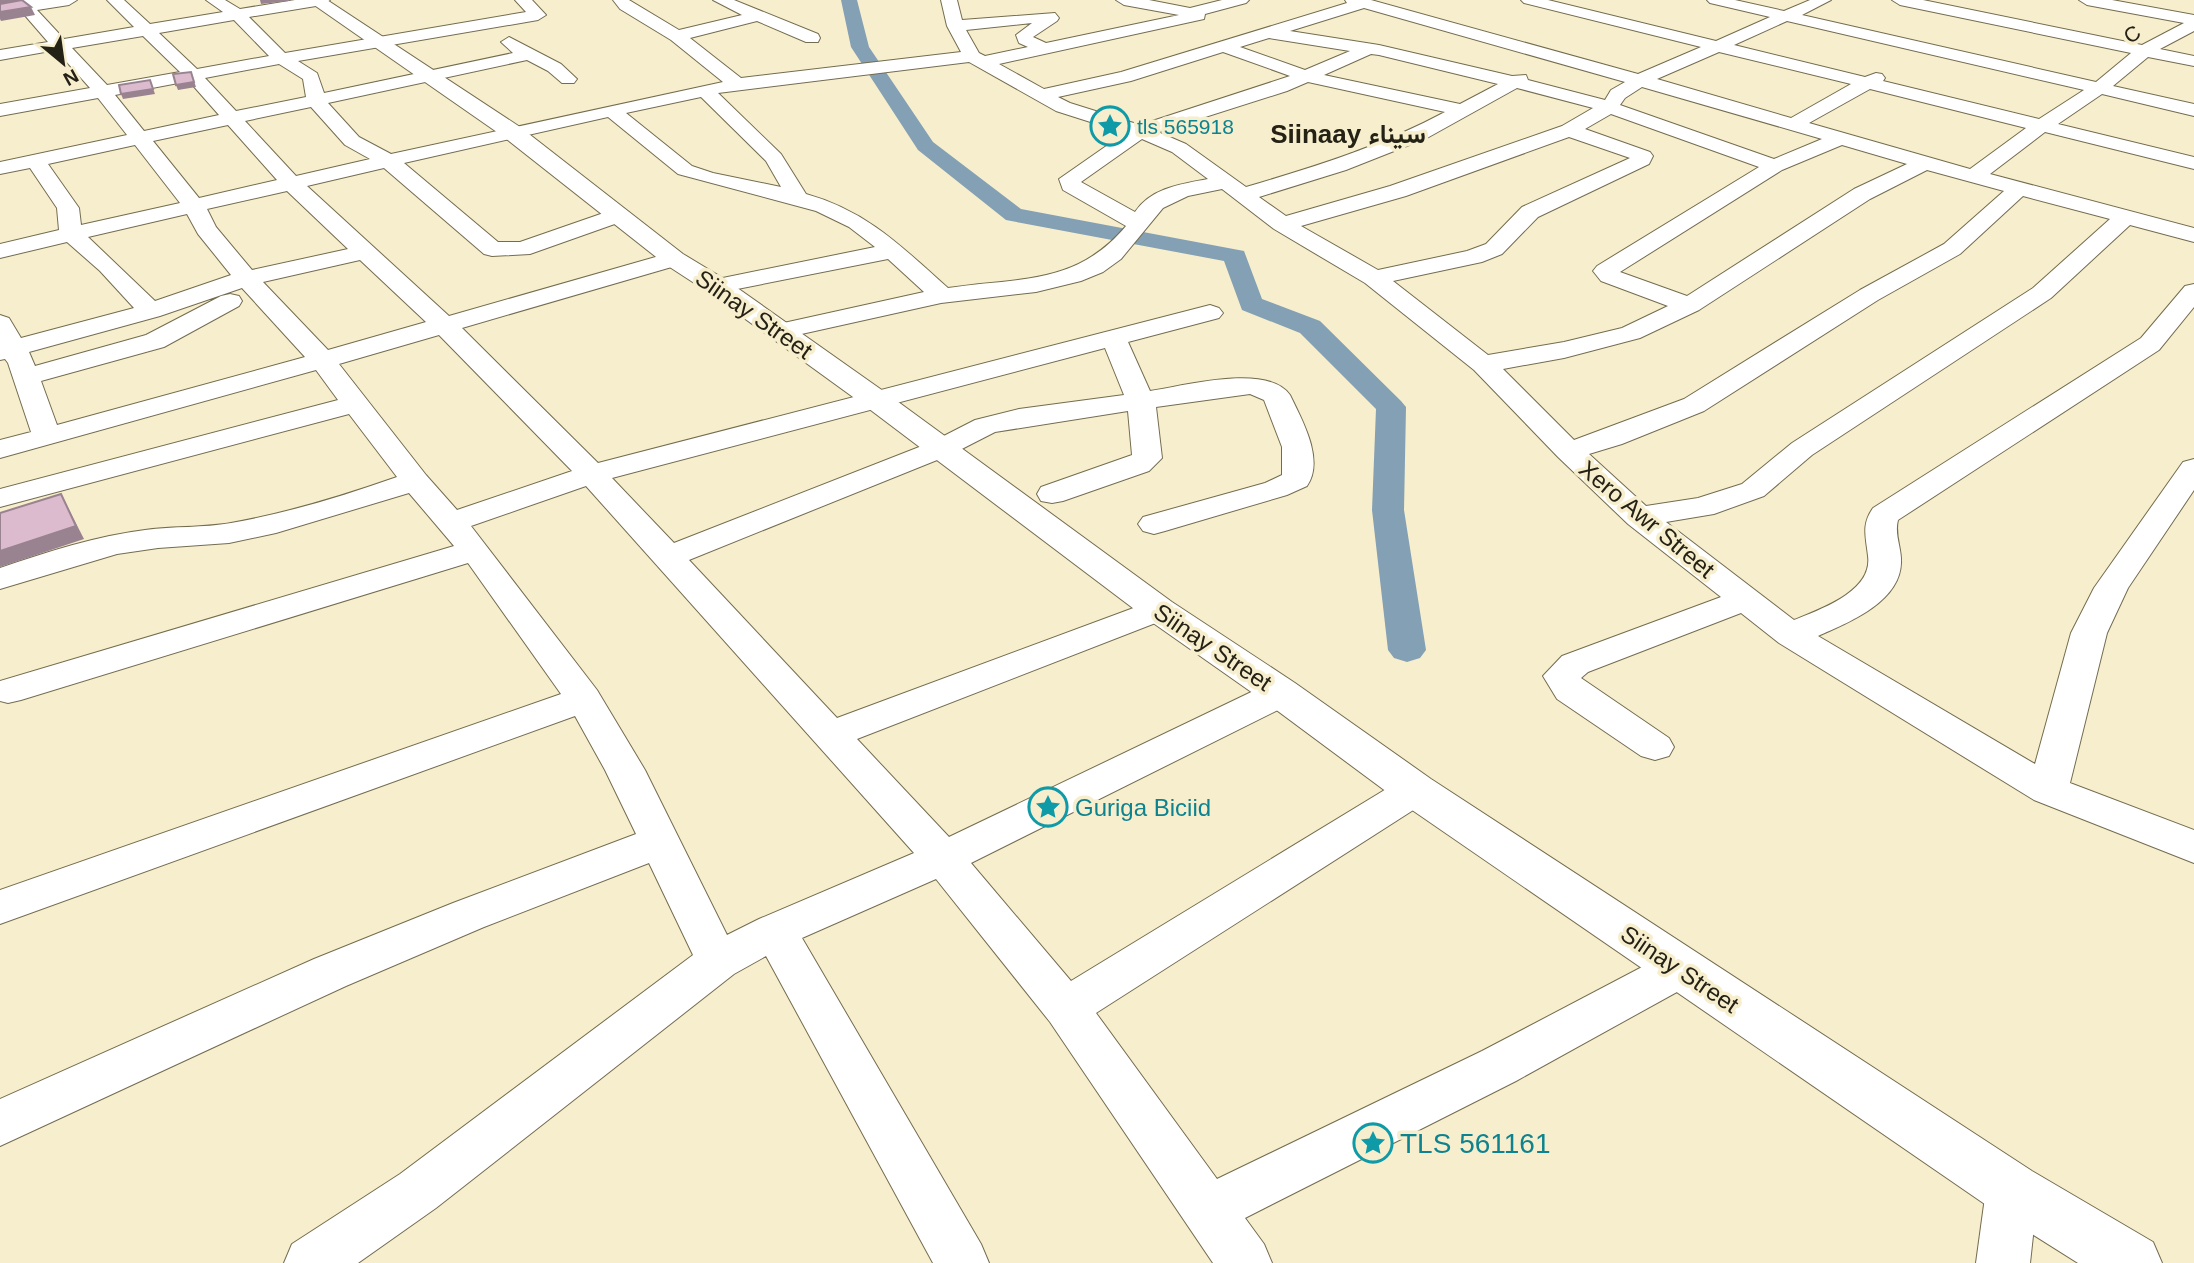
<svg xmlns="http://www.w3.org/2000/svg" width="2194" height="1263" font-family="Arial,Vazirmatn,sans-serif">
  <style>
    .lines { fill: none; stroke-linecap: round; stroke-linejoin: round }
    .canal { fill: #83a0b4; fill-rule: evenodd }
    .minor-casing { stroke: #746c4f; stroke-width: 2 }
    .tertiary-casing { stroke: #746c4f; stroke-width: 2 }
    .minor { fill: #fff; fill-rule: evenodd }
    .tertiary { fill: #fff; fill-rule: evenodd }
    .shaded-wall { fill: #998390 }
    .building { fill: #dbbbcd; stroke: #998390; stroke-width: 2 }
    .labels { text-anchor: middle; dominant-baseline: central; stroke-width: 7; stroke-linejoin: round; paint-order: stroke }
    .far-street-label { font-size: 21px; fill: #242115; stroke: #f7eecd }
    .far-culture-label { font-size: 21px; fill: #0d838f; stroke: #f7eecd; text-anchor: start }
    .street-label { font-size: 24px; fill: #242115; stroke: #f7eecd }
    .culture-label { font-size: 24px; fill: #0d838f; stroke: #f7eecd; text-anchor: start }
    .far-district-label { font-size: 26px; font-weight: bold; fill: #242115; stroke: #f7eecd }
    .near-culture-label { font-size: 28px; fill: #0d838f; stroke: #f7eecd; text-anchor: start }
  </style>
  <rect width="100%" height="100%" fill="#f7eecd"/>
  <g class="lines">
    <path class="canal" d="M841,0h16l12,47 64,95 88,67 223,42 18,48 58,22 81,80 5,6 -2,103 22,140 -6,8 -13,4 -13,-4 -6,-8 -16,-140 4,-101 -76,-76 -58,-23 -18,-49 -218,-41 -88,-70 -67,-103z"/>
    <g class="minor-casing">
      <g id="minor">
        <path d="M12,0h65l-8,5 -32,5 27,29 70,-12 -27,-27h17l26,24 73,-12 -17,-12h19l15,9 55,-9h35l-8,5 -73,12 36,36 241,-41 -11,-12h17l14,15 -8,5 -240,41 19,12 7,20 189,-40 -12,-11 8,-5 52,27 16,15 -3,4h-12l-14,-12 -21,-11 -199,43 31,34 32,17 332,-72 -52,-42 -51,-31 -7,-9h16l50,30 63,-15 -29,-15h21l84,34 2,4 -2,4h-12l-49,-21 -67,17 51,40 220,-26 -14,-26 -6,-26h16l5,20 93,-7 4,5 -2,3 -24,16 13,6 133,-28 -55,-10 -8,-5h33l41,8 32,-8h27l-3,3 -41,11 -1,5 -205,45 45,25 77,-17 226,-69 -2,-3h26l267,74 63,-27 -177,-44 -3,-3h27l168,41 54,-24 -60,-14 -3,-3h28l49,11 26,-11h21l-29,15 294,67 35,-29 -231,-48 -8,-5h31l219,45 42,-22 -97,-18 -8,-5h33l82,15v16l-34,18 34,7v10l-46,-9 -35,29 81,18v12l-92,-22 -44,30 136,33v12l-149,-37 -55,42 204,54v14l-64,-17 -79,73 -239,157 -48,41 -50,18 -48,8 128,98c27,-11 79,-29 74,-64 -2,-19 -7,-31 5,-48l268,-170 44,-52 9,-2v23l-35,43 -261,170c-4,15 4,28 3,43 -1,39 -53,60 -83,73l217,128 36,-131 23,-45 89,-126 11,-3v31l-66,98 -21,45 -37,150 124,47v33l-160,-63 -255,-157 -38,-30 -153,59 -7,6 88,60 5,9 -5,9 -14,4 -14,-4 -84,-57 -14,-23 19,-20 159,-59 -93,-73 -70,-67 -84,-87 -109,-87 -91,-54 -52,-40 -34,7 -25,12 -42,51 -18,13 -22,9 -45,11 -95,11 -162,36 -9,-3 -4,-5 4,-5 154,-34 -36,-33 -171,34 -9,-2 -3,-5 3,-5 167,-34 -26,-20 -33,-16 -138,-37 -70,-57 -204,46 94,79h22l98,-34 8,2 3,5 -3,5 -96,34 -38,2 -8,-2 -100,-86 -77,18 142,130 217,-62h16l4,5 -4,5 -220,64 136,135 612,-158 9,3 4,5 -4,5 -91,24 22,49c34,-5 118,-28 140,4 12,25 35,65 17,91l-20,9 -122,36 -11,3 -11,-3 -5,-7 5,-7 122,-34 17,-8v-28l-18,-47 -14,-6 -94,13 6,51 -13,13 -86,30 -11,2 -11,-2 -4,-7 4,-7 91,-32 -4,-44 -133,21 -43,22 -263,106 148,158 310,-115 12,-4 12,4 5,7 -5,7 -314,122 92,98 319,-153 13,-3 13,3 5,9 -5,9 -323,161 100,118 330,-201 14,-4 14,4 6,10 -6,10 -333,213 121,166 265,-128 181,-95 16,-6 16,6 7,13 -7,13 -179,99 -271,137 19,26 8,19h-59l-163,-241 -114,-143 -134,59 179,306 8,19h-56l-167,-307 -32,18 -298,234 -78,55h-74l8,-19 108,-70 293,-219 -44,-92 -165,64 -138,59 -346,160v-47l314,-140 139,-56 183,-69 -31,-64 -30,-54 -575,208v-34l561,-196 -93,-131 -447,137 -13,3 -8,-2v-20l454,-135 -45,-53 -133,40 -47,10 -71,5 -41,6 -117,35v-21c47,-16 96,-32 145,-38 29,-4 58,-2 86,-7 57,-10 112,-27 166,-46l-48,-63 -349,93v-18l338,-89 -22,-30 -316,88v-18l31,-8 -23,-69 -3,-4 -5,1v-45l9,3 12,20 113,-30 -34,-37 -33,-29 -67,16v-14l59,-14 -2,-22 -27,-40 -30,6v-12l127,-27 -29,-37 -98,18v-12l90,-16 -34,-38 -56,10v-10l48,-8 -26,-30h-18l-2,-3 2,-3 11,-2zM1364,8l261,74 -14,8 -6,10 -77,-20 -2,-5 -14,1 -133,-31 -89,-14zM234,20l35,36 -72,13 -38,-36zM1787,21l297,69 -45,29 -156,-38 2,-3 -3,-4 -6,-1 -11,4 -131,-32zM1032,23l-16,12 3,8 9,4 -43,9 -6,-3 -13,-23zM143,36l37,36 -73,13 -35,-37zM1269,38l81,13 -45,19 -65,-23zM1223,52l67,24 -150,49 -70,-22 -12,-6 73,-16zM1719,52l132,32 -60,34 -134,-39zM1371,54l8,1 119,29 -38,20 -136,-29zM969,62l87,49 69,22 -66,46 4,11 63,36c-50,60 -107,51 -178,62 -46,-41 -81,-77 -142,-94l-25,-40 -63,-61zM279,64l24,15 3,18 -70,14 -31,-33zM189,81l30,34 -75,16 -29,-36zM1308,82l137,30c-63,34 -131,55 -199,75l-60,-43 -28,-12 129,-41zM1642,87l180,52 -48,20 -154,-54 5,-7zM1517,88l76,20 -31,18 -172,60 -104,30 -27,-19 87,-27 81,-32zM1870,89l156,39 -56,41 -161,-46zM701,97l65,64 15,26 -68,-14 -21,-7 -66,-53zM311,107l34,38 25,14 -74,17 -51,-55zM1611,114l148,53 -162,99 -4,5 8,10 67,25 -46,22 -58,14 -76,13 -95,-74 89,-19 20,-8 36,-37 111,-53 4,-8 -3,-4 -65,-23zM228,125l49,55 -78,18 -46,-57zM1569,137l61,21 -108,49 -36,37 -19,7 -89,19 -77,-44 105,-30zM1142,139l30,13 36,27c-27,5 -57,9 -73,33l-54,-30zM135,145l45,58 -99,22 -2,-17 -31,-44zM1842,145l65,19 -53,25 -167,107 -67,-24 162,-102zM1927,170l77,21 -60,53 -84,46 -176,109 -110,41 -71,-71 61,-11 76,-20 59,-28 171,-111zM287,191l61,58 -96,21 -36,-43 -9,-18zM2023,196l87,23 -77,69 -241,155 -50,41 -44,14 -52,8 -57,-52 33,-10 82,-33 174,-111 82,-46zM187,214l11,20 33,41 -76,26 -67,-64zM360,260l66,62 -98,28 -65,-68zM242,288l63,69 -248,68 -16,-44 123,-34 75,-41 3,-5 -3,-5 -9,-2 -9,2 -75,39 -111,31 -6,-14 131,-36zM439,335l133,136 -115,39 -31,-35 -87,-111zM1105,348l19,47 -105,14 -44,11 -43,22 -258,101 -62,-65zM586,486l328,367 -155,66 -32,16 -82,-165 -48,-80 -126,-164z"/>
        <path d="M2012,1165l18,8 8,17 -8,73h-54l10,-73 8,-17z"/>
      </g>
    </g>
    <g class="tertiary-casing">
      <path id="tertiary" d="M307,0h20l193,127 163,127 43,26 160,113 286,209 123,81 136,96 601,392 121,71 9,21h-84l-86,-54 -593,-408 -132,-98 -121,-85 -282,-213 -156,-113 -43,-28 -161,-127z"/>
    </g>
    <use href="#minor" class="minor"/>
    <use href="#tertiary" class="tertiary"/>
  </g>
  <g class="shaded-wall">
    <path d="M0,0h20l-20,8z"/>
    <path d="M260,0h29v1l-28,3z"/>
    <path d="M31,7l4,8 -34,6 -1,-2v-7z"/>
    <path d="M191,72l5,15 -18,3 -2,-5z"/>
    <path d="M150,80l5,14 -32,5 -2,-5z"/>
    <path d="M61,494l23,45 -84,28v-16z"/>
  </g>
  <g class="building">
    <path d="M22,0l9,7 -31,5v-8z"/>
    <path d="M191,72l3,10 -18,3 -3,-11z"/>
    <path d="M150,80l3,9 -32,5 -2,-9z"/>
    <path d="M61,494l15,32 -76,25v-38z"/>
  </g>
  <defs>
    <g id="sight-ring" transform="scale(2.0125)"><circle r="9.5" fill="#f7eecd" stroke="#0f9aa8" stroke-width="1.5"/><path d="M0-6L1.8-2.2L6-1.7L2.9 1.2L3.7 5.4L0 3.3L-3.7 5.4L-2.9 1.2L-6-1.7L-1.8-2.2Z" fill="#0f9aa8"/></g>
  </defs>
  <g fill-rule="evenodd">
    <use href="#sight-ring" x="1110" y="126"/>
    <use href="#sight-ring" x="1048" y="807"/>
    <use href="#sight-ring" x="1373" y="1143"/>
  </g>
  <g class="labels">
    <g class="far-street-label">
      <text transform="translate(2132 34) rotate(-35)">C</text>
    </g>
    <g class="far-culture-label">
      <text x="1137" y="126">tls 565918</text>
    </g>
    <g class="street-label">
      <text transform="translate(754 314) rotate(35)">Siinay Street</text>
      <text transform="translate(1647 519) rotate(40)">Xero Awr Street</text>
      <text transform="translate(1213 647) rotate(34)">Siinay Street</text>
      <text transform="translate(1680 969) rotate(34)">Siinay Street</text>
    </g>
    <g class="culture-label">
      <text x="1075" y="807">Guriga Biciid</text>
    </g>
    <g class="far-district-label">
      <text x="1348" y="134">Siinaay سيناء</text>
    </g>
    <g class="near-culture-label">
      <text x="1400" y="1143">TLS 561161</text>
    </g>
  </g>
  <g transform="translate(63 63) rotate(151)" stroke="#f7eecd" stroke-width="5" paint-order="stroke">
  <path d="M0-5L12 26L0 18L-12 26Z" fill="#242115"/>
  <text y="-10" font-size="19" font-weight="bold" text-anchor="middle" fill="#242115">N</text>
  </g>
</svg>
